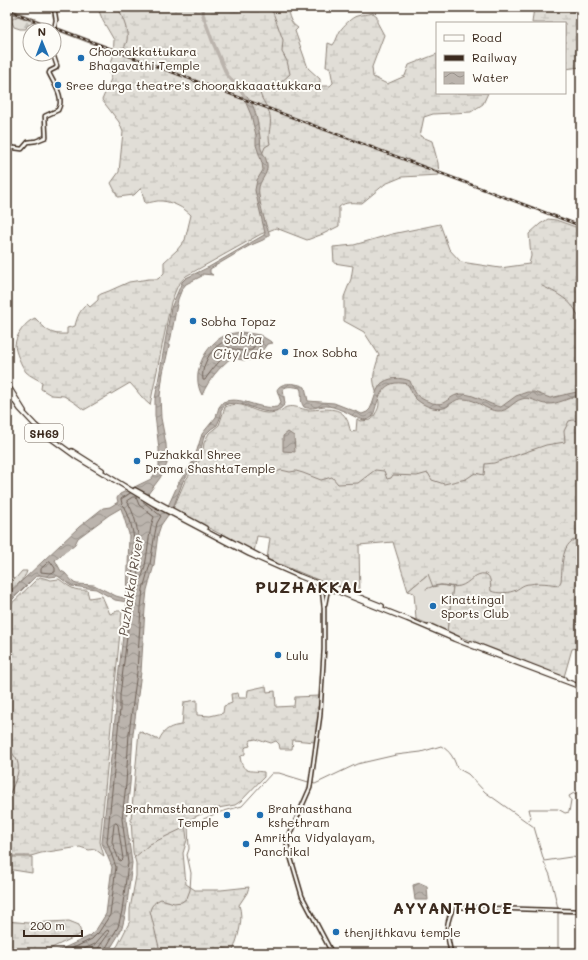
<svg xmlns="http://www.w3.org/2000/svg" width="588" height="960" font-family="Mali,sans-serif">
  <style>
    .grass { fill: #e1ded7; stroke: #8e847a }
    .forest { fill: url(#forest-firs); stroke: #8e847a }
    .wetland { fill: url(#wetland-marsh); stroke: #8e847a }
    .water { fill: url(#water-waves); stroke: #887d74; fill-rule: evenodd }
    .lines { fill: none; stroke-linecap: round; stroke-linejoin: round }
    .shore { stroke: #6e6157; stroke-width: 1 }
    .stream { stroke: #887d74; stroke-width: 1 }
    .canal { stroke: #bbb4ad; stroke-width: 2 }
    .river { stroke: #bbb4ad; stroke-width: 3.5 }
    .tertiary-casing { stroke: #3b2a1e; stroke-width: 5.5 }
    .secondary-casing { stroke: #3b2a1e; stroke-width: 5.5 }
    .primary-casing { stroke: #3b2a1e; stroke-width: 6 }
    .tertiary { stroke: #fdfcf7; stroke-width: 2.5 }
    .secondary { stroke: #fdfcf7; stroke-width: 2.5 }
    .primary { stroke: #fdfcf7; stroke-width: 3.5 }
    .rail-casing { stroke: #3b2a1e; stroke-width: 2.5 }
    .rail { stroke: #fdfcf7; stroke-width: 1; stroke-dasharray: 3; stroke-linecap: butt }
    .poi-dot { fill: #1f6fb2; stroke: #fdfcf7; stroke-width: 1.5 }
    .labels { text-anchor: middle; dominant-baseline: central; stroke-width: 4; stroke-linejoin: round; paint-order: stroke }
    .shield { fill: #fdfcf7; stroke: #75695f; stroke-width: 1 }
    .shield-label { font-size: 11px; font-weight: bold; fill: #3b2a1e }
    .poi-label { font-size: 12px; fill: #3b2a1e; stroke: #fdfcf7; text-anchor: start }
    .water-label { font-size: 13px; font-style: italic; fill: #615349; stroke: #fdfcf7 }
    .district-label { font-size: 16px; font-weight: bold; letter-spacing: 1px; fill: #3b2a1e; stroke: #fdfcf7 }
  </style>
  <defs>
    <pattern id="forest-firs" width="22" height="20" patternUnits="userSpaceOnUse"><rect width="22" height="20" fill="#e1ded7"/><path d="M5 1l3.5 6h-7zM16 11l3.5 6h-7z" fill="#c2bfb8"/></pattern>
    <pattern id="wetland-marsh" width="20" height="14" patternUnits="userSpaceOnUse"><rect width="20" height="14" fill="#e1ded7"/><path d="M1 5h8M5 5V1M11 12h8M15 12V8" fill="none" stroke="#c2bfb8"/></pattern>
    <pattern id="water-waves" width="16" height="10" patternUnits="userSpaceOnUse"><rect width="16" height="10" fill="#bbb4ad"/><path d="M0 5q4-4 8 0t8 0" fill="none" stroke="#99938c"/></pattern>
  </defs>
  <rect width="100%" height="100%" fill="#fdfcf7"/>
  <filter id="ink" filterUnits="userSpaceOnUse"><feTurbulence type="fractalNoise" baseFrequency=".025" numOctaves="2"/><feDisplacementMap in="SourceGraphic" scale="8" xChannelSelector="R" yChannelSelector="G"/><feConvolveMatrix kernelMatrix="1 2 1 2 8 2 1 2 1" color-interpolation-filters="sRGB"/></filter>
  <g filter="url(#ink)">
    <path class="grass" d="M428,574l13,11 12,2 -6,45 -31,-13 -2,-26 -6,-2z"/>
    <path class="forest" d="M18,16l15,5 1,1 -7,4 -1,3h-6l-6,-2 -3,-7z"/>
    <g class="wetland">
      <path d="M94,7h193c2,9 3,16 11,21l-3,3 13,37 12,11v7h10l3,-3 -3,-16h-4l2,-24 5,2c4,-5 4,-9 7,-14 3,-5 12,-14 17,-15 5,-2 10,-1 16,-3l4,3v6l7,13 -12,32 1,10 14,7 18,-8 4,-11 28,-11v39h51l-5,11 -12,8 -38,2 -9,3 -4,19 12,5 6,22 1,12 -37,2 -17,7 -23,19c-9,0 -16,-2 -23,4v19l-16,8 -16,6 -31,-12 -15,6 -75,42 -8,9 -7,17 -21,103c-8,-6 -13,-15 -20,-22l-46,27 -9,-7 -11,-7 -13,-1 -10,-6 1,-7c-5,-3 -12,-6 -16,-10 -4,-5 -11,-21 -11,-27 1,-10 10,-23 20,-27 12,12 14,17 32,16v-6l8,-2c2,-9 5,-16 12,-22l3,3 8,-7v-4l3,-2 8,-3 20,-9 20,-3h9l6,-6v-11l13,-12 8,-10 6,-25c-7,-7 -18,-13 -29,-14 -5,-1 -11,2 -17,2l-4,-15 -7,7 -16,2 -7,-14 8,-11 4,-40 -4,-10 -17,-22 9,-21 -2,-11 4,-11 1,-17 -11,-19 -4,-10z"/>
      <path d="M534,7h47v60l-16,2v-46h-33z"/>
      <path d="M548,219l8,1 25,9v418l-9,2 -8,28 -117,-45 6,-45 -12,-2 -8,2 -5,-13 -20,17 -15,-49 -34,3 1,52 -93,-38 3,-21 -13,-2 -3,16 -81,-43 12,-28 17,-24 2,-14 5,-10 10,-8 6,-18c18,-8 25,5 42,6 4,0 11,-1 15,-3 3,-2 1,-2 5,-3 7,-2 14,2 21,3 12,0 31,-5 38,8 3,4 3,10 5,14l5,-1 1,-12 3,2 11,-1c14,-18 6,-19 3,-37 -2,-8 3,-20 5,-28l-15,-23 -20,-11v-24l7,-18 2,-13 -19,-3 -1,-16 21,-2 38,-11 48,-10 9,25 12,13 39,6 29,-4 2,-8 -2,-22 11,-10z"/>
      <path d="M22,571h5c-2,9 -13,16 -20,22v-12l9,-3z"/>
      <path d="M40,577l11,3 8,-1c11,8 14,12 28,11l2,8 13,-2 8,18 7,-3h5l-22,231 4,14 -9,-7 -6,1 -9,-3 -39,6 -10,3h-24v-248l29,-28z"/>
      <path d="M266,686l1,6 8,-1 1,16 18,-1 1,-9 24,-1v9l-2,3 2,3 -4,31 -22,-2 -1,9h-12l-1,-5 -3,-3 -5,2 -6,-2 -1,1 -8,-3 -5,1 -2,3 1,3 -4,1 -1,1v6l-5,3c3,17 9,13 24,15v5l-23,24 -6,4 -17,3 -19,7 -14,7 2,18 -4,13 3,31 9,6h26l28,-3 -2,6 -8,12c5,14 -1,32 -6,46l-10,-3 -2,5h-109l6,-8 12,-24v-12l6,-33v-13l-3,-11 -2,-33 8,-88 20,9c5,-11 12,-14 23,-15l2,-23 13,-2v15l13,1 13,-3 1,-7 8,-3 -1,-9 7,-1 1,5h8l1,-8z"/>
      <path d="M7,857h25v16l-25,-4z"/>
      <path d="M7,921l21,2 41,-2 10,4 2,9 -40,19h-34z"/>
    </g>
    <g class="water">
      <path d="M243,96h4c9,11 11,28 13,41 1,3 0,9 1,12 3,6 7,12 6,20 -2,10 -10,13 -8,26 1,9 4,20 7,30 1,4 4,7 3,11l-6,4 -14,6 -39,23v4l3,2 -11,-1v2l-16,8 -4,5 -4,10 -7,38 -8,36 -3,23 1,22 5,26 1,20 -7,14 -15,20 17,12 7,-6 10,-22 15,-22 8,-26 14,-17 3,-10 4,-5c19,-7 33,8 54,5l4,-5 -4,-12c4,-9 20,-7 28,-3l3,14 26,2 28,11 5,-2 3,-3c4,-7 5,-17 10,-24 7,-8 21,-8 30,-4 2,5 4,10 7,14 5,5 19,11 26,8 7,-4 11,-9 19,-9 14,0 26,11 39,13l15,-11 11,-4h7l16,6 31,-7v5c-13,1 -23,9 -36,8 -8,-1 -15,-8 -23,-5 -9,2 -14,13 -24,12 -12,0 -21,-12 -34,-12 -7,-1 -11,3 -16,7 -10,7 -27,-1 -34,-9 -3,-4 -3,-9 -7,-13 -25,-6 -28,13 -34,32 -9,10 -22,-3 -32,-6 -4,-2 -10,-4 -15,-4 -8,0 -14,4 -22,1 -5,-6 -1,-13 -4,-19 -5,-1 -13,-3 -17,1l2,15c-16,21 -41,-8 -60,1l-4,5v6l-4,9 -6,4 -7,7 -5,22 -16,23 -10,27 -12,17 -3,9 -4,31 -7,25 -2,19 -4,63 -8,62 -3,50 -4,36 6,43 -6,49 -4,16 -4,8 -8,13 -5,4h-52l37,-17 6,-6 10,-16 6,-47 -10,-24 14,-134v-14l11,-93 -12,-2 -19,-11 -25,-3 -13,-10 -8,1 -11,-2 -4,2 -28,28v-10l72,-68 24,-19 7,-1 8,-5 -1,-4 3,-4 31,-15 8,-11v-19l-4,-34v-16l16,-91 11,-26 4,-4 23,-11 55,-32 1,-2 -10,-43 2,-10 6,-10 -1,-7 -6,-18v-10l-5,-20zM121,508l8,26 -2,65 -11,-3 -22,-11 -17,-1 -3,-1 -9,-10 -4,-2 -6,-11 20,-16 3,-6 31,-23z"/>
      <path d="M241,332l19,3 13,8 -6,1c-11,16 -16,20 -35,13 -13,11 -23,22 -30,38 -12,-21 3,-51 24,-60 5,-2 10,-2 15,-3z"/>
      <path d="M288,432l6,4 1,16 -12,-1v-15z"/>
      <path d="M420,883l7,3 1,14h-13l-2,-15z"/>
    </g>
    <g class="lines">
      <g class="shore">
        <path d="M241,336l10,1 11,4v2c-5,8 -11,16 -22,13 -3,-1 -6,-4 -9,-3 -7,1 -22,20 -26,27h-2c-1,-6 0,-11 2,-16 6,-17 19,-25 36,-28z"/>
        <path d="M242,341l12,2 1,2 -3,5 -10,1 -15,-4 2,-3z"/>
        <path d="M133,497h3l3,8 15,12c-7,16 -6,55 -15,64l-2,-2c3,-26 4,-55 -10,-78z"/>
        <path d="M50,561l5,7v4l-5,1 -9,-1v-3z"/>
        <path d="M116,823l2,2 5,34 -2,2 -2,-1 -7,-18 2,-17z"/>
        <path d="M63,953l29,-14 7,-7 11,-17 6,-48 -9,-25 13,-133v-14l11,-92 3,-62 -1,-8 -3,-13 -5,-13 -3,-3 -1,-5 9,-6"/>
        <path d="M75,953l20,-9 11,-13 2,-1 1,3 -10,14 -1,6"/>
        <path d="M103,953l1,-3 3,-4 11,-19 4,-16 6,-48 -6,-44 4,-35 3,-51 8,-61 4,-64 2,-19 7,-25 5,-31 2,-10 4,-7 -20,-16"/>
      </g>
      <g class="stream">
        <path d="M7,8l46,18"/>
        <path d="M7,12l46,17"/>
        <path d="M56,27l64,24c15,-10 3,-31 -2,-44"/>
        <path d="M56,30l57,22 5,3"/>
        <path d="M263,152l2,-5 5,-3c-3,-11 2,-18 0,-28 -1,-8 -8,-15 -10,-23l2,-4 16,-4 12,-11 -3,-13 -5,-9 1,-12 -12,-33"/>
        <path d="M542,286c13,6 33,16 36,31 0,7 1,13 3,20"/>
        <path d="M194,466l8,2 32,1 5,3 5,-1 6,2 5,-2h11l9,2 6,-3 9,2 6,-1 7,2 18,7 11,-3 6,7 20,-1 17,-13 9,1 3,8 4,-1 2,-3 24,1 11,-3 4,7 12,4 22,-5 9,-6 9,2 1,-11 9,-1 52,-18 19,-3 -1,-11 5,-10 4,-1 8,1"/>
        <path d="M426,589c5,-2 10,-4 15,-4 7,0 12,3 19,1 9,-2 15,-14 25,-12 7,2 5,11 6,17 6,3 19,2 25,-1 5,-3 8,-6 14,-6 10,-2 20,0 29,1l2,-4c2,-16 -1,-41 20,-43"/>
        <path d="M7,749c23,16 5,33 0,53"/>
        <path d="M528,821l3,-4 -2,-8h29l7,4 4,-1 2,-12 -2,-4 5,-3 7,3"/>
        <path d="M134,858l16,-14 38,-18"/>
        <path d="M544,862l6,13 8,33"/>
        <path d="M558,909h9"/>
        <path d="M570,909l11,1"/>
        <path d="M558,912v41"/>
        <path d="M558,913h23"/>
        <path d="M133,953l24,-2 2,-4 -9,-36c1,-6 6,-10 11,-12l13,4 8,-1 5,-4 3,-8 1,-17 -4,-18 2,-6 -1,-23 29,-13 25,-7 30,-33h7l36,11 42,-20 39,-9 25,-3 20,-6c9,5 13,12 16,22l11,6 17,18 49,35 10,34 27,-4 10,1"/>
      </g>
      <path class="canal" d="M7,20l5,-1 5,-4"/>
      <path class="river" d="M203,7v8l9,25 15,35 12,13 8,12"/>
      <g class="tertiary-casing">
        <g id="tertiary">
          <path d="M54,30l2,-10 -2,-13"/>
          <path d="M7,147l15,2 6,-7 8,-1 10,-4 -1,-21 13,-6c7,-12 -4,-26 -9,-37l1,-2 6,-3 1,-2 -4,-12"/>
          <path d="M456,907l125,4"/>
        </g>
      </g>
      <g class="secondary-casing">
        <g id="secondary">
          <path d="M318,584l4,6 2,18v41l-4,67 -10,72 -22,50 -1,7 15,51 30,57"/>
          <path d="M325,604l2,-11 4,-4"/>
          <path d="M451,953c-2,-10 -6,-24 -2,-34 1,-5 3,-7 4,-12"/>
        </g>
      </g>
      <g class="primary-casing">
        <g id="primary">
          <path d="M7,384l17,27"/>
          <path d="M7,390l13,19 15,16 14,12 29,21 76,46 95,50 50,22 108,43 47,20 127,48"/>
          <path d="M72,451l30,19"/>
          <path d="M135,490l70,38"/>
          <path d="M223,537l42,22"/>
          <path d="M334,587l48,19"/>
          <path d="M430,626l29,13"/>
          <path d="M471,643l93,36"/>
        </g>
      </g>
      <use href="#tertiary" class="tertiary"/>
      <use href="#secondary" class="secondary"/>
      <use href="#primary" class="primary"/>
      <g class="rail-casing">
        <path id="rail" d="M7,10l574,216"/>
      </g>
      <use href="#rail" class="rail"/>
    </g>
  </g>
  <g class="poi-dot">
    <circle cx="81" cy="58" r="4"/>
    <circle cx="58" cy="85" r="4"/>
    <circle cx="193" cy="321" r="4"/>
    <circle cx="285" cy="352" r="4"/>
    <circle cx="137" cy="461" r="4"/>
    <circle cx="433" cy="606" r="4"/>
    <circle cx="278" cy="655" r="4"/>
    <circle cx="227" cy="815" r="4"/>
    <circle cx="260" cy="815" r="4"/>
    <circle cx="246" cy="844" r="4"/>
    <circle cx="336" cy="932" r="4"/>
  </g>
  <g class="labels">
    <rect class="shield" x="25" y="424" width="38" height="18" rx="3"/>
    <g class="shield-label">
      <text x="44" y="433">SH69</text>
    </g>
    <g class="poi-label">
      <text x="89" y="51">Choorakkattukara<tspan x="89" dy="14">Bhagavathi Temple</tspan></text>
      <text x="66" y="85">Sree durga theatre's choorakkaaattukkara</text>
      <text x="201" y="321">Sobha Topaz</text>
      <text x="293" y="352">Inox Sobha</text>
      <text x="145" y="454">Puzhakkal Shree<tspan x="145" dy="14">Drama ShashtaTemple</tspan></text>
      <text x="441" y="599">Kinattingal<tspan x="441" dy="14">Sports Club</tspan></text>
      <text x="286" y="655">Lulu</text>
      <text x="219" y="808" text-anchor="end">Brahmasthanam<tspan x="219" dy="14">Temple</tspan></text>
      <text x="268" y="808">Brahmasthana<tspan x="268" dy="14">kshethram</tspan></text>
      <text x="254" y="837">Amritha Vidyalayam,<tspan x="254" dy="14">Panchikal</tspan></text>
      <text x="344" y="932">thenjithkavu temple</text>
    </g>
    <g class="water-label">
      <text x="243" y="338">Sobha<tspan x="243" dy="15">City Lake</tspan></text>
      <text transform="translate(130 586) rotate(-81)">Puzhakkal River</text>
    </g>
    <g class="district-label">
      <text x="309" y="586">PUZHAKKAL</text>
      <text x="453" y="907">AYYANTHOLE</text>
    </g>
  </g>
  <rect width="588" height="960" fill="none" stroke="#fdfcf7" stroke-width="24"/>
  <rect x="12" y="12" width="564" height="936" fill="none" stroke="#3b2a1e" stroke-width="1.5" filter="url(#ink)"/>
  <rect x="436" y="22" width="130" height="72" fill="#fdfcf7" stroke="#afa8a0"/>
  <rect x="444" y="35" width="20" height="6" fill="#fdfcf7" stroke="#afa8a0"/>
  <text x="472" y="42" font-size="12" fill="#3b2a1e">Road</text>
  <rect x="444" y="55" width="20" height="6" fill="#3b2a1e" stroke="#afa8a0"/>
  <text x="472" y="62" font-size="12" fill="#3b2a1e">Railway</text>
  <rect x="444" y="72" width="20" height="12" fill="url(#water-waves)" stroke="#afa8a0"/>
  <text x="472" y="82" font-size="12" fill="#3b2a1e">Water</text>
  <g transform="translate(42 42) rotate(359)"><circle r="19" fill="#fdfcf7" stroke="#afa8a0"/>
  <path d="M0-3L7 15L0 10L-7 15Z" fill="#1f6fb2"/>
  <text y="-6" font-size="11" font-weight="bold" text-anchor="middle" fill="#3b2a1e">N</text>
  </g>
  <path d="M24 930v6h58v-6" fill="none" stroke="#3b2a1e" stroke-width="2"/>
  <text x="30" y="930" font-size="12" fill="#3b2a1e" stroke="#fdfcf7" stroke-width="3" paint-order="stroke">200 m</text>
</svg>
